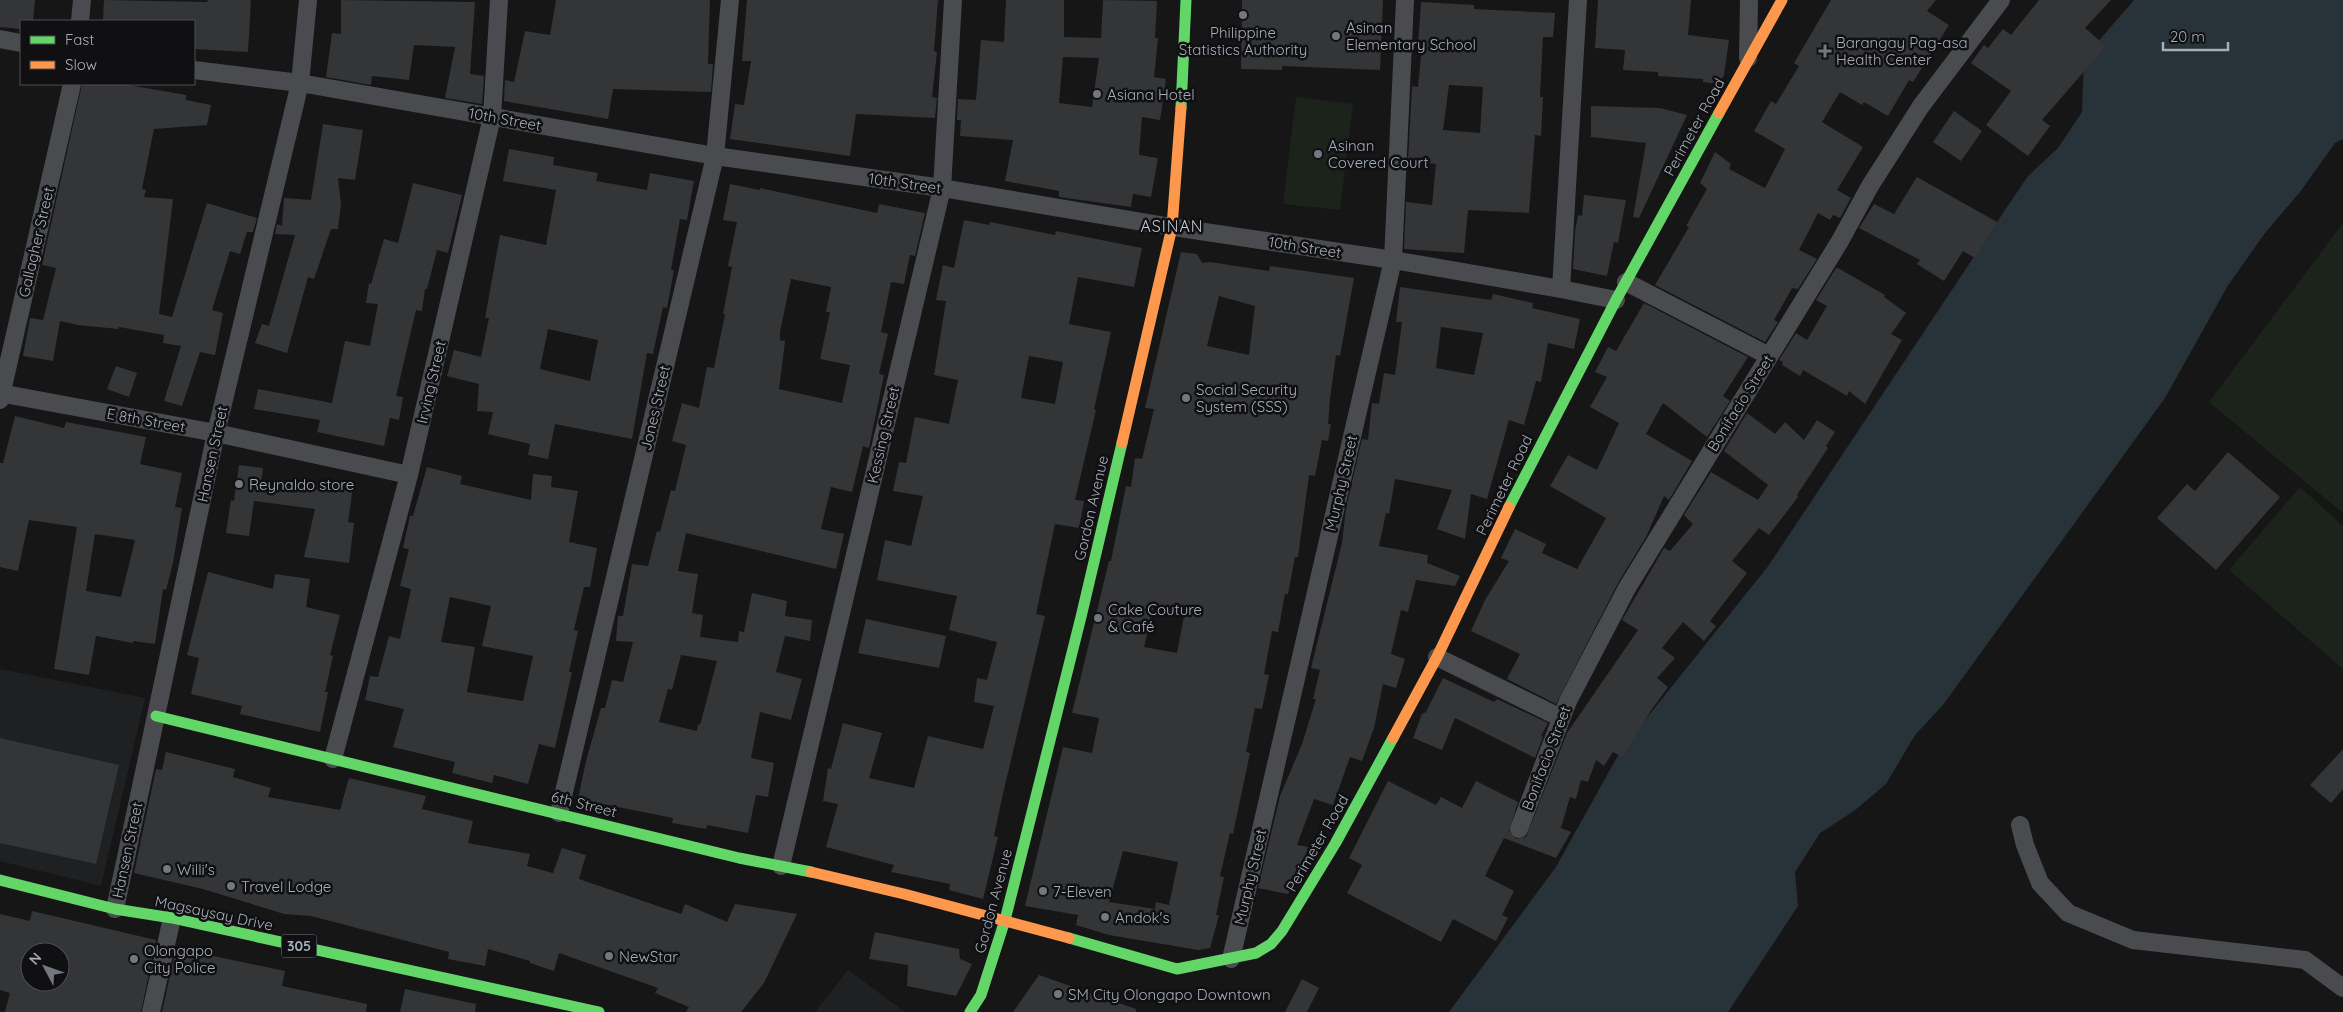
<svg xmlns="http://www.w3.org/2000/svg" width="2343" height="1012" font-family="Quicksand,sans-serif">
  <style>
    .built { fill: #1f2022 }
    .green { fill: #1b231b }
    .water { fill: #283339 }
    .building { fill: #343537; fill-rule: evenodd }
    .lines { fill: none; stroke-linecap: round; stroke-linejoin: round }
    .street { stroke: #494b4f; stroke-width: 18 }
    .fast { stroke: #63d668; stroke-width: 11 }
    .slow { stroke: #ff974d; stroke-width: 11 }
    .poi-dot { fill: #73787f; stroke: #101012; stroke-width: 2 }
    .labels { text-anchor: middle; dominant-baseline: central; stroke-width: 5; stroke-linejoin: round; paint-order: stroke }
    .shield { fill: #101012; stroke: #787e86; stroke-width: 1 }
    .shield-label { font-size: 14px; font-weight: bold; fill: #a5adb8 }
    .poi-label { font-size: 15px; fill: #a5adb8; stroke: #101012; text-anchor: start }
    .street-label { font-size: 15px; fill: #a5adb8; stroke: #101012 }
    .neighbourhood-label { font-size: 16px; letter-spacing: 1px; fill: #c7ccd4; stroke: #101012 }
  </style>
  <rect width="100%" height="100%" fill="#161616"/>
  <g class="built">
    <path d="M0,669l145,29 -44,188 -101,-25z"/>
    <path d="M848,970l57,42h-90z"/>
  </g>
  <g class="green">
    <path d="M1296,97l57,7 -13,106 -57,-6z"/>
    <path d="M2343,223v290l-134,-111z"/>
    <path d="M2300,487l43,39v143l-114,-99z"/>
  </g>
  <path class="water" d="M2134,0h209v139l-8,4 -35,49 -35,41 -38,54 -62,111 -222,307 -28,30 -29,49 -32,27 -34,22 -25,39 3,34 -70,106h-279l107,-145 65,-117 148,-185 240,-361 19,-28 30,-28 24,-36 2,-54z"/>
  <g class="building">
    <path d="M0,0h35l-2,21h-12v8l-21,-2z"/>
    <path d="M104,0l103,2 1,-2h43l-3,52 -54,-3v-28h-91z"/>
    <path d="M341,0l134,2 -5,72 14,2 -2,28 -37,-6 10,-51 -41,-2 -5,35 -37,-4 -1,9 -45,-8 6,-44 9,1z"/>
    <path d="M556,0h154l-2,64h5l-2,28 -98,-3 -5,30 -104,-18 1,-21 9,2 11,-51 25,4z"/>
    <path d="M747,0h191l-4,51 3,1 -5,45 5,1 -2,20 -79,-4 -6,42 -120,-17 5,-35 9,1 7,-44h-9z"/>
    <path d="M1006,0h58v37l37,1 2,-38 54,1 -2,37h3l-4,39 12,2 -6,41 -18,-3 -3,38 19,3 -7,39 -18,-3 -2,13 -72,-10v-6l-54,-10 8,-41 -53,-4 1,-16h-4l1,-21 18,1 5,-60 23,2zM1063,57l36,1 -7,49 -33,-4z"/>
    <path d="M1242,0h141l-3,70 -98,-4v4l-41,-1z"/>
    <path d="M1598,0h93l-3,35 41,5 -5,35 -5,9 -16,-2v-3l-45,-3v-4l-35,-2 2,-20 -30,-2z"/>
    <path d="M1831,0h105l-9,11 22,14 -36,57 -4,-2 -21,36 -24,-14 -2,3 -22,-13 -18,30 41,25 -26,43 14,8 -11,20 -7,-3 -3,5 -12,-7 -19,37 18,9 -19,30 -6,-1 -18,32 4,2 -13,20 -110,-57 34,-58 -3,-1 21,-37 -7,-6 15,-31 16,12 -2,5 36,19 20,-39 -31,-18 17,-30 5,3 23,-38 -5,-3z"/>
    <path d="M2039,0h72l-26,28 21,18 -64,74 8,6 -22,30 -42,-31 25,-34 -40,-28 13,-18 4,3 15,-19 8,6z"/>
    <path d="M1421,2l53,3v4l81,4 -2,24h-10l-3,60h3l-2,39 -6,-1 -6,78 -61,-3 -4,43 -60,-4 2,-47 26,3 4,-41 -28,-3 4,-75 6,1 4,-42h-4zM1449,85l34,2 -3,46 -37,-3z"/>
    <path d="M82,84h41l63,11v5l25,5 -4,20 -53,4 -12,60 4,1 -2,7 29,2 -14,115 13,3 35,-114 50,15 -4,14h-6l-7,22 -10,-3 -18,59 11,3 -8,42 -15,-3 -18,54 -18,-5 17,-55 -18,-3 1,-8 -45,-8 -1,2 -40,-4 -18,-4 -7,40 -30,-5 7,-38 13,2 13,-52 -14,-3z"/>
    <path d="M1591,106l69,2 27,7 -48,103 -6,-1 13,-74 -55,-6z"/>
    <path d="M1954,111l28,20 -21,30 -28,-19z"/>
    <path d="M323,124l40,6 -8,50 -17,-2 3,26 -3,25h-7l-17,50 -6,-2 -21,76 -32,-10 7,-19 7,2 26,-91 -20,-1 2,-10 5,2 2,-28 27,2z"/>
    <path d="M509,149l45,8 -1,8 45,8 -2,8 51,9 3,-17 44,8 -7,39 -7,-1 -9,51h3l-7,38 -4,-1 -10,47 -6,-1 -15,86 -77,-15 -7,35 -20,-4 2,-11 -42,-10 5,-22 -16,-1 2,-27 -32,-8 7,-26 27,7 8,-39h-4l15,-83 46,10 10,-55 -53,-9zM548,329l50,11 -8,41 -50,-12z"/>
    <path d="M1917,177l80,45 -22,36 -12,-7 -19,30 -27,-17 3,-4 -61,-32 15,-24 20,10z"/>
    <path d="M413,183l49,12 -14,58 -11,-3 -10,39h-2l-3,22 -6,-1 -20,86 7,1 -4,23 -9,-2 -6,28 -67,-14 3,-12 -66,-11 4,-20 74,14 13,-62 25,5 8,-42 -12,-1 3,-20 2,1 13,-45 14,4z"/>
    <path d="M730,184l30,6v-2l117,25 2,-9 46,9 -10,43 -5,-1 -6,29 -13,-2 -10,50 7,2 -9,40 5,1 -15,73 -6,-2 -11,46 -21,-5 -10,42 23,5 -8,35 -150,-36 -8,38 20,3 -6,39 11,2 -3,22 38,5 1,-11 5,1 8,-39 35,8 -2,15 27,4 -2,21 -25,-5 -9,36 26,7 -11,41 -31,-8 -9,46 23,5 -6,34 -12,-2 -8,38 -41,-8 -1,4 -34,-6 1,-5 -95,-19 8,-38 15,-53h4l7,-28 11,2 10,-40 -17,-1 2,-25h5l9,-52 16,2 9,-35 3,1 11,-42 4,1 11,-46 -14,-4 10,-38 17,5 8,-41 7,1 11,-54h-2l9,-47 -4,-1 9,-44 -14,-2zM791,279l40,8 -5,25h4l-10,47 30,6 -8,38 -63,-14 6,-48 -5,-1v-8zM681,655l36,6 -17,64 -2,-1 -1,7 -38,-9 9,-33 4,1z"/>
    <path d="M1584,195l42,5 -8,43 -4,-1 -7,34 -34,-7 2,-37 3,-17 4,1z"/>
    <path d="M964,220l25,5 1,-3 65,13 1,-4 86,17 -8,39 -56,-10 -9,47 42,8 -17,78h2l-21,90 9,1 -5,27 -24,-4 -19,90 9,2 -43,182 -8,38 4,1 -15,62 -34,-9 1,-6 -59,-12 3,-7 -68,-18 12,-43 -15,-3 5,-33 3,1 12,-46 39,10 -13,45 45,10 14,-52 55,13 11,-43 -20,-4 3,-24 10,2 10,-38 -48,-12 8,-34 -80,-16 8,-40 26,6 12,-50 -30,-5 6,-29 7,1 9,-46 34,7 9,-44 -24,-5 12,-74 -10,-1 7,-35 11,3zM1029,356l34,6 -8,42 -34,-6z"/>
    <path d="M1181,252l16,2 5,9 8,-1 59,9 1,-5 84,12 -14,78 -4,-1 -6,44 -2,25h3l-3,17 -6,-1 -7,36 -6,-1 -11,82h-3l-7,37h-3l-7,38 -6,-1 -8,43 5,1 -7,34 -7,-1 -9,44 4,1 -17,81 -3,-1 -10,43 4,1 -8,38h3l-9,33 -12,2 -89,-15 -33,-10 2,-10 -53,-9 38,-159 29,6 7,-35 -27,-5 37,-152h2l15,-75 5,1 4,-29 7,1 12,-50 -9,-1zM1219,296l36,10 -6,49 -42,-9zM1154,605l31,6 -8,42 -33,-6zM1123,851l55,11 -9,43 -13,-3 -1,7 -46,-7z"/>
    <path d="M1836,268h2l47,27 -1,2 22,16 -15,21 11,6 -37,64 -16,-13 -2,5 -44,-26 -3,6 -18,-11 1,-3 -4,-2 17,-27 11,7 20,-34 -11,-6z"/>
    <path d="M1400,287l91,13 2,-6 40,9 -1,5 48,11 -6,30 -26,-6 -7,39 -5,-1 -12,44 -15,-5 -22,79 -16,-5 -6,45 -28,-10 15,-39 -57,-11 -6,35 -3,-1 -7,33 49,9 -1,8 33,13 -5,10 -39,-6 -8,32 -7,-2 -10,44 14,5 -9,29 -13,-4 -9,44 -12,33 -12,-4 -17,48 -19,-6 -17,46 11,2 -8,27 -12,20 -30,-6 22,-92 22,-52 14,-45h-3l7,-29 -9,-2 31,-125 4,-35 16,-69 6,1 4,-37 7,1 5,-31 11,2 7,-53h-6zM1441,327l42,6 -9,42 -38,-7z"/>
    <path d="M1644,303l104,54 -25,39 7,5 -23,36 -44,-34 -17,31 46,27 -23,39 -5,-4 -18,41 -28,46 -62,121 -49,-25 13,-25 -49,-23 14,-31 24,-39 -8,-3 14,-29 31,15 -4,9 35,16 29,-51 -56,-32 18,-31 29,15 22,-47 -29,-16 17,-30 -12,-5 13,-25 8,4z"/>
    <path d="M116,366l21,7 -8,24 -22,-8z"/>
    <path d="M1747,413l28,21 10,-12 19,18 13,-20 18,12 -9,14 2,2 -31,47 1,2 -29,38 -10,-7 -27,33 15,12 -37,48 6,5 -12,15 -21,-19 -21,26 13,10 -18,20 11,9 -18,25 -28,45 -9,-5 -9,14 -8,-6 -8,22 -7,-2 -5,19 -6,-2 -9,31 10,4 -15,26 -52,-20 -19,38 29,15 -12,24 6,3 -12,23 -43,-22 -12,23 -94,-49 15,-28 -13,-7 39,-77 48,24 5,-8 21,11 14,-27 42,21 -9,29 7,8 10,-2 41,-104 71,-103 -16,-10 42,-72 6,3 23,-27 -9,-9 27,-43 47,28 10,-15 -44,-34z"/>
    <path d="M15,416l49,12 2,-6 80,15 -6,27 42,9 -7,34 7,1 -9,55 -7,27 -3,-1 -8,55 -22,-3v2l-37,-7 -7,39 -35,-6 23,-142 -48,-7 -11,51 -18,-4v-104h3zM95,534l40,6 -14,57 -35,-6z"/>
    <path d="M2228,452l52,45 -64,73 -59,-52 30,-34 8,7z"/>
    <path d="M239,465l24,3 -2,14 56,8 1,-8 35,5 -5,35 6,1 -5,40 -45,-6 11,-48 -61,-8 -5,35 -23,-3 5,-33 3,1z"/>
    <path d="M427,467l35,9 -2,8 71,16 2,-26 19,2 -1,11 27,4 -9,51 28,6 -7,39h-6l-10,43 4,1 -9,41h3l-17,76 -16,-4 -11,40 -34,-9 -2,8 -40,-10 3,-11 -62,-15 11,-38 -39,-9 5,-24 8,1 11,-41 11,3 11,-50 -11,-3 9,-37 -6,-1 7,-32h3zM450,597l41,9 -9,40 51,10 -10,45 -56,-9 8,-45 -34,-5z"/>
    <path d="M208,572l65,17 2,-15 35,5 -4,28 34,8 -10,40 3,1 -8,36h3l-8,40 -80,-18 2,-8 -51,-12 8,-36 -12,-3z"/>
    <path d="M866,619l80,17 -7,32 -81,-15z"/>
    <path d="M1443,678l51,24 3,-3 51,24 -7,13 2,1 -8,21 -80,-40 -13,32 -29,-12 9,-24 4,-2z"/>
    <path d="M0,738l119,27 -23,99 -96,-21z"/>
    <path d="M2343,749v40l-12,14 -21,-18z"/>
    <path d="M166,752l69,17 -2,8 38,11 -3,9 72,13 9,-32 77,18 -4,13 51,12 -5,22 62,11 -3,12 26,7 9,-25 24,7 -7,24 102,35 4,-10 42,18 8,-18 62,10 -33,69 -23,29h-55l3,-5 -34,-14 3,-5 -99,-35 -5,18 -24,-8v-2l-42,-12 -3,17 -37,-7 1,-7 -138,-36 -27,-2 -81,-25 -69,-16 22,-104 6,1z"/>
    <path d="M32,911l124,29 -15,72h-136l5,-19 -10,-3v-76l30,7zM30,952h30v30h-30z"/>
    <path d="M875,932l84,17 1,10 12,5 -16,32 -49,-10 1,-21 -39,-6z"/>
    <path d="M176,948l109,23 -3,15 85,18 -1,8h-204z"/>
    <path d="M1039,975l97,34v3h-123z"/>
    <path d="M1302,979l17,9 -12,24h-22z"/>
    <path d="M405,989l71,15 -1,8h-75z"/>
  </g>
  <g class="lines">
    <g class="street">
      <path d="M80,21l2,-21"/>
      <path d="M0,39l21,4"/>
      <path d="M1748,58l1,-58"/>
      <path d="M194,70l106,13 415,73 227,32 230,39 221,33 168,29 55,11"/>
      <path d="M1626,282l143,74"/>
      <path d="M1561,289l17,-289"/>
      <path d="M0,393l216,40 193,42"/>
      <path d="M0,400l72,-316"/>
      <path d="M1437,657l124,61"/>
      <path d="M333,759l76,-284 83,-358 7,-117"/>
      <path d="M559,813l156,-657 15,-156"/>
      <path d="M2020,825l5,20 15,38 28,30 65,27 172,20 38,28"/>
      <path d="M1519,829l49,-128 59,-113 213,-347 30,-55 51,-80 80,-106"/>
      <path d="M781,866l161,-678 11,-188"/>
      <path d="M115,909l101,-476 84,-350 8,-83"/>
      <path d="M1231,959l162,-699 12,-260"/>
      <path d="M151,1012l21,-94"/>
    </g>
    <g class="fast">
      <path d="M1181,108l5,-108"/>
      <path d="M1509,507l107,-207 103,-187"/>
      <path d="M156,716l583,142 72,14"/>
      <path d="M0,880l115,29 57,9 427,94"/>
      <path d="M1069,938l108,31 79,-16 15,-9 11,-13 53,-87 58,-106"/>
      <path d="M970,1012l11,-17 24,-75 76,-303 41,-174"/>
    </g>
    <g class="slow">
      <path d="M1719,113l63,-113"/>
      <path d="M1122,443l50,-216 9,-119"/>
      <path d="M1393,738l44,-81 72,-150"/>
      <path d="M811,872l93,22 165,44"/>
    </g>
  </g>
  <g class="poi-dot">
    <circle cx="1243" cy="15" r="5"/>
    <circle cx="1336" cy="36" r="5"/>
    <path d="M1822.5 43.5h5v5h5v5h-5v5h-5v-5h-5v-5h5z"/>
    <circle cx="1097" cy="94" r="5"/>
    <circle cx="1318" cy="154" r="5"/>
    <circle cx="1186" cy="398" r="5"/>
    <circle cx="239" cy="484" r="5"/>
    <circle cx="1098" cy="618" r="5"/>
    <circle cx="167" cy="869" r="5"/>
    <circle cx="231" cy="886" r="5"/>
    <circle cx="1043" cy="891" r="5"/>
    <circle cx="1105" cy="917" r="5"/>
    <circle cx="609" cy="956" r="5"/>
    <circle cx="134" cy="959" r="5"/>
    <circle cx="1058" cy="994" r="5"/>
  </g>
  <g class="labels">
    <rect class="shield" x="281.5" y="934.5" width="35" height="23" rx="4"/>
    <g class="shield-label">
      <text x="299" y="946">305</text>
    </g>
    <g class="poi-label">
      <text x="1346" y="27">Asinan<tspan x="1346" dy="17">Elementary School</tspan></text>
      <text x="1243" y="32" text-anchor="middle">Philippine<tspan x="1243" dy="17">Statistics Authority</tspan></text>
      <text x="1836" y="42">Barangay Pag-asa<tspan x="1836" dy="17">Health Center</tspan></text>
      <text x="1107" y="94">Asiana Hotel</text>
      <text x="1328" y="145">Asinan<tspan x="1328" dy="17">Covered Court</tspan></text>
      <text x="1196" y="389">Social Security<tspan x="1196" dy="17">System (SSS)</tspan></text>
      <text x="249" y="484">Reynaldo store</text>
      <text x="1108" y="609">Cake Couture<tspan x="1108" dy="17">&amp; Café</tspan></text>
      <text x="177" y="869">Willi's</text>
      <text x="241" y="886">Travel Lodge</text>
      <text x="1053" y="891">7-Eleven</text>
      <text x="1115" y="917">Andok's</text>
      <text x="144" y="950">Olongapo<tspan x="144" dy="17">City Police</tspan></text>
      <text x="619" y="956">NewStar</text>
      <text x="1068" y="994">SM City Olongapo Downtown</text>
    </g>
    <g class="street-label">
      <text transform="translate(505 119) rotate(10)">10th Street</text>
      <text transform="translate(1694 127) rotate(-61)">Perimeter Road</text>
      <text transform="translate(905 183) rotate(8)">10th Street</text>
      <text transform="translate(36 242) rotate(-77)">Gallagher Street</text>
      <text transform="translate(1305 247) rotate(9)">10th Street</text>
      <text transform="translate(431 382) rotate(-77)">Irving Street</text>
      <text transform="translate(1740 403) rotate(-58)">Bonifacio Street</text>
      <text transform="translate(655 408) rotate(-77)">Jones Street</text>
      <text transform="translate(146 420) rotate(10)">E 8th Street</text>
      <text transform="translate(883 435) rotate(-77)">Kessing Street</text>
      <text transform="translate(212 454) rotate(-78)">Hansen Street</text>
      <text transform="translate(1341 483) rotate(-77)">Murphy Street</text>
      <text transform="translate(1504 485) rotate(-64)">Perimeter Road</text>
      <text transform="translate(1091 508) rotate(-77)">Gordon Avenue</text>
      <text transform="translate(1546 758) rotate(-69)">Bonifacio Street</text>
      <text transform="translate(584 804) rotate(14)">6th Street</text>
      <text transform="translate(1317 843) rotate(-60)">Perimeter Road</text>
      <text transform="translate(127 850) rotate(-78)">Hansen Street</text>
      <text transform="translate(1250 877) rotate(-77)">Murphy Street</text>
      <text transform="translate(993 901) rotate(-75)">Gordon Avenue</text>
      <text transform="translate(214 913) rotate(12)">Magsaysay Drive</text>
    </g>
    <g class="neighbourhood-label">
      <text x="1172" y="226">ASINAN</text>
    </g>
  </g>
  <rect x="20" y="20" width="175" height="65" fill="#101012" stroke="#4c4f54"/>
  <rect x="30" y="36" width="25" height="8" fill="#63d668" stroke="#4c4f54"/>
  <text x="65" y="45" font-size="15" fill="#a5adb8">Fast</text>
  <rect x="30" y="61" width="25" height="8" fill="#ff974d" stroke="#4c4f54"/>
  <text x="65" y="70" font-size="15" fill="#a5adb8">Slow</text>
  <g transform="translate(45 967) rotate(311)"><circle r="24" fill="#101012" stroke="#4c4f54"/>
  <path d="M0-4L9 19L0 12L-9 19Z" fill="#73787f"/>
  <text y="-8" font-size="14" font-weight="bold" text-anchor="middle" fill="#a5adb8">N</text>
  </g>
  <path d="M2163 42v8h65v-8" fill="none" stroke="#a5adb8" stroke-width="2.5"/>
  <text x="2170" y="42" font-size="15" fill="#a5adb8" stroke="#101012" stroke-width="4" paint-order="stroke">20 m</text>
</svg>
